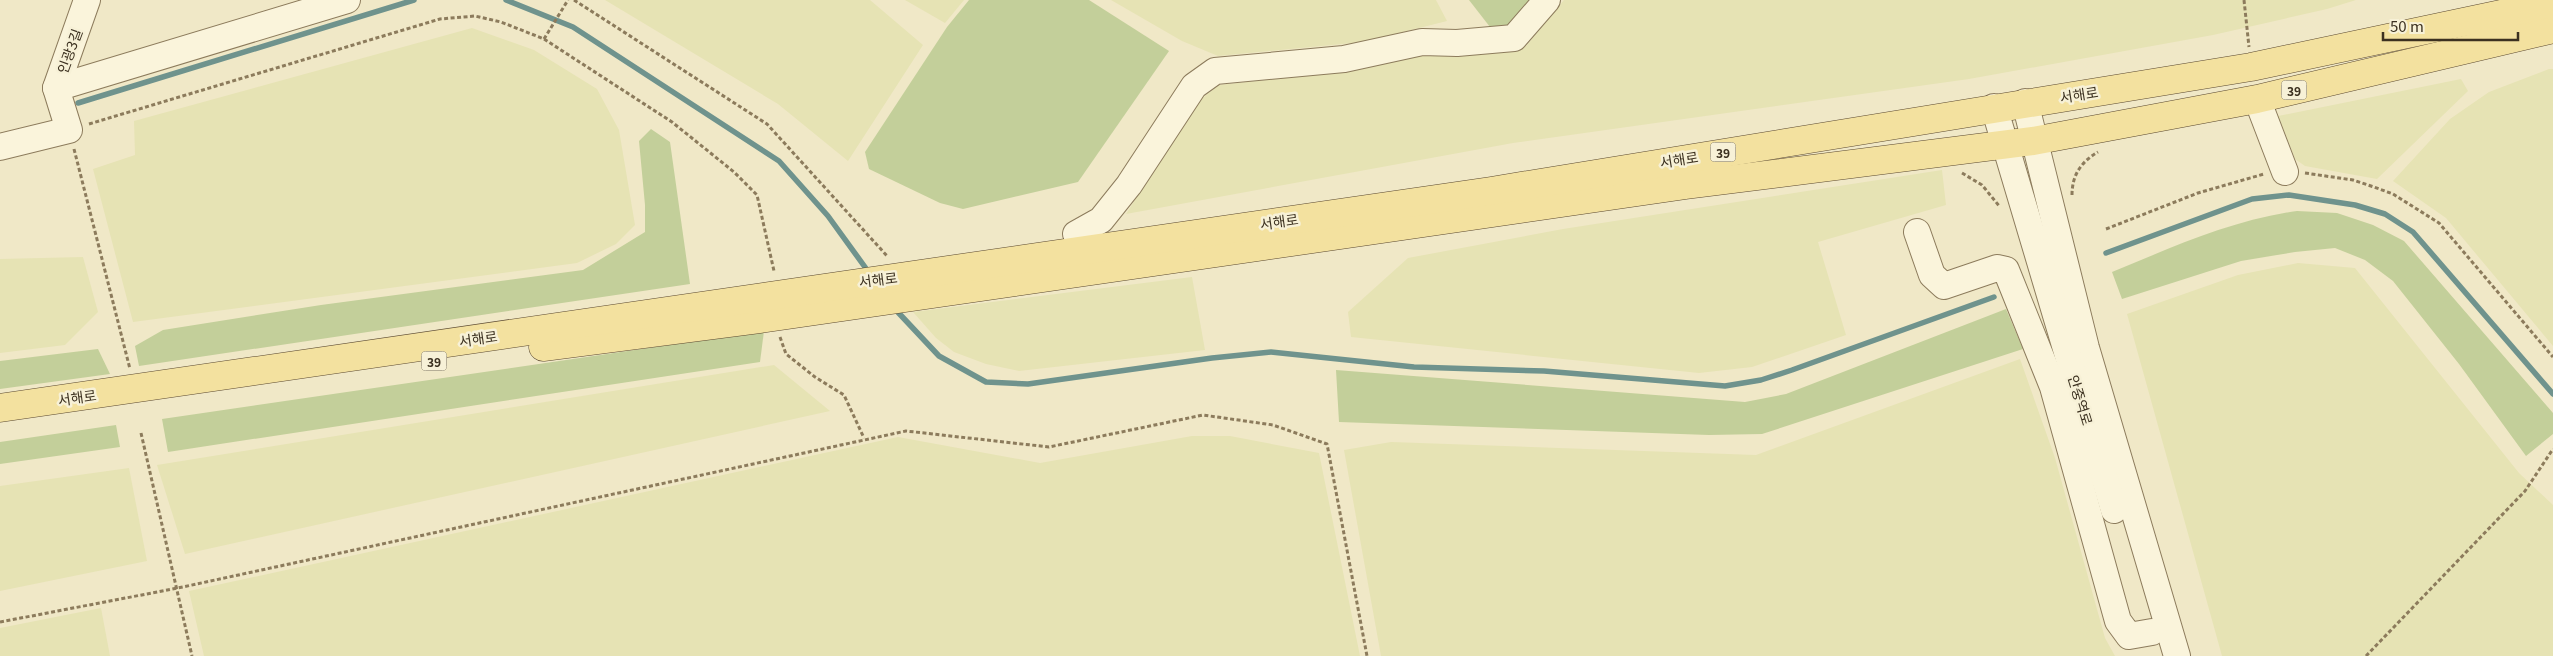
<svg xmlns="http://www.w3.org/2000/svg" width="2553" height="656" font-family="Georgia,'Noto Sans KR',serif">
  <style>
    .farmland { fill: #e6e3b4 }
    .green { fill: #c3cf9a }
    .lines { fill: none; stroke-linecap: round; stroke-linejoin: round }
    .stream { stroke: #6f938d; stroke-width: 5.5 }
    .minor-casing { stroke: #8c7b5c; stroke-width: 28 }
    .major-casing { stroke: #5a4830; stroke-width: 29 }
    .path { stroke: #8c7b5c; stroke-width: 3; stroke-dasharray: 4 2.5; stroke-linecap: butt }
    .minor { stroke: #faf4db; stroke-width: 26 }
    .major { stroke: #f3e19f; stroke-width: 28 }
    .labels { text-anchor: middle; dominant-baseline: central; stroke-width: 5; stroke-linejoin: round; paint-order: stroke }
    .shield { fill: #f7f1d7; stroke: #746b57; stroke-width: 1 }
    .shield-label { font-size: 12px; font-weight: bold; fill: #3c3120 }
    .street-label { font-size: 14px; fill: #3c3120; stroke: #f7f1d7 }
  </style>
  <rect width="100%" height="100%" fill="#f0e8c7"/>
  <g class="farmland">
    <path d="M605,0h265l53,45 -75,116 -70,-57z"/>
    <path d="M905,0h59l-19,23z"/>
    <path d="M1111,0h325l11,21 -84,21 -145,14 -36,-15z"/>
    <path d="M1564,0h792l-29,9 -114,26 -244,44 -456,64 -387,71 71,-112 22,-17 127,-14 79,-17 101,-8z"/>
    <path d="M472,28l62,22 63,39 22,41 16,95 -19,19 -39,19 -444,59 -40,-153 42,-14 -1,-34z"/>
    <path d="M2549,69h4v277l-107,-128 -53,-37 57,-62 39,-27z"/>
    <path d="M2461,79l7,12 -91,88 -72,-13 -10,-7 -17,-43z"/>
    <path d="M1942,170l4,35 -128,37 28,93 -94,32 -53,6 -348,-36 -3,-25 60,-54 155,-29z"/>
    <path d="M83,257l15,55 -33,33 -65,8v-94z"/>
    <path d="M2298,263l57,5 164,205 34,32v151h-331l-95,-342 111,-39z"/>
    <path d="M1192,277l13,73 -186,21 -33,-7 -32,-12 -18,-14 -23,-26z"/>
    <path d="M2020,359l35,99 50,180 10,18h-734l-37,-206 47,-8 365,13z"/>
    <path d="M774,365l56,46 -645,143 -28,-89z"/>
    <path d="M1192,436h38l89,17 41,203h-1156l-15,-65 709,-154 142,26z"/>
    <path d="M129,468l18,93 -147,30v-105z"/>
    <path d="M101,608l9,48h-110v-28z"/>
  </g>
  <g class="green">
    <path d="M969,0h120l80,51 -91,131 -115,27 -23,-6 -71,-34 -4,-17 82,-125z"/>
    <path d="M1469,0h65l-20,25 -24,2z"/>
    <path d="M651,129l19,13 20,142 -551,82 -4,-20 28,-16 158,-25 262,-35 62,-38v-27l-6,-64z"/>
    <path d="M2297,211l40,2 36,12 31,16 149,172v21l-27,22 -67,-92 -66,-83 -28,-21 -30,-12 -40,4 -54,9 -119,38 -10,-27c61,-25 120,-52 185,-61z"/>
    <path d="M2006,309l17,40 -261,85 -53,1 -370,-13 -3,-52 409,32 41,-8z"/>
    <path d="M764,331l-4,31 -592,90 -6,-33z"/>
    <path d="M98,349l12,25 -110,15v-28z"/>
    <path d="M116,425l4,22 -120,17v-22z"/>
  </g>
  <g class="lines">
    <g class="stream">
      <path d="M506,0l67,27 206,134 49,55 42,58"/>
      <path d="M78,103l336,-103"/>
      <path d="M2106,253l146,-54 37,-4 66,10 30,9 28,18 140,162"/>
      <path d="M894,308l45,48 47,26 42,2 184,-26 59,-6 143,15 130,4 181,15 36,-6 31,-10 202,-73"/>
    </g>
    <g class="minor-casing">
      <g id="minor">
        <path d="M56,88l291,-88"/>
        <path d="M2257,99l28,73"/>
        <path d="M2025,102l61,246 91,308"/>
        <path d="M1994,107l120,403"/>
        <path d="M0,147l69,-17 -13,-42 31,-88"/>
        <path d="M1917,232l15,43 12,11 53,-18 9,2 47,117 65,234 11,15 23,-4"/>
        <path d="M1076,234l25,-14 28,-35 65,-99 21,-15 129,-12 78,-17 35,1 57,-5 33,-38"/>
      </g>
    </g>
    <g class="major-casing">
      <g id="major">
        <path d="M543,347l216,-28 927,-134 347,-44 224,-42 296,-70"/>
        <path d="M0,408l1491,-217 760,-124 302,-64"/>
      </g>
    </g>
    <g class="path">
      <path d="M574,0l193,124 121,133"/>
      <path d="M2244,0l5,47"/>
      <path d="M544,39l24,-39"/>
      <path d="M89,124l351,-105 35,-3 26,6 43,17 128,83 62,50 23,23 17,76"/>
      <path d="M74,149l56,220"/>
      <path d="M1962,173l20,12 18,22"/>
      <path d="M2305,173l48,7 21,7 19,7 46,29 114,134"/>
      <path d="M2072,195c0,-20 9,-33 26,-43"/>
      <path d="M2106,229l92,-36 66,-19"/>
      <path d="M780,337l6,17 29,23 29,18 20,43"/>
      <path d="M141,433l51,223"/>
      <path d="M0,622l178,-34 728,-157 143,16 154,-32 70,10 54,19 40,212"/>
      <path d="M2366,656l159,-165 28,-42"/>
    </g>
    <use href="#minor" class="minor"/>
    <use href="#major" class="major"/>
  </g>
  <g class="labels">
    <g class="shield">
      <rect x="2281.5" y="80.5" width="25" height="19" rx="4"/>
      <rect x="1710.5" y="142.5" width="25" height="19" rx="4"/>
      <rect x="421.5" y="351.5" width="25" height="19" rx="4"/>
    </g>
    <g class="shield-label">
      <text x="2294" y="90">39</text>
      <text x="1723" y="152">39</text>
      <text x="434" y="361">39</text>
    </g>
    <g class="street-label">
      <text transform="translate(69 51) rotate(-70)">인광3길</text>
      <text transform="translate(2079 94) rotate(-9)">서해로</text>
      <text transform="translate(1679 159) rotate(-9)">서해로</text>
      <text transform="translate(1279 221) rotate(-8)">서해로</text>
      <text transform="translate(878 279) rotate(-7)">서해로</text>
      <text transform="translate(478 338) rotate(-8)">서해로</text>
      <text transform="translate(77 397) rotate(-8)">서해로</text>
      <text transform="translate(2081 400) rotate(73)">안중역로</text>
    </g>
  </g>
  <path d="M2383 32v8h135v-8" fill="none" stroke="#3c3120" stroke-width="2.5"/>
  <text x="2390" y="32" font-size="15" fill="#3c3120" stroke="#f7f1d7" stroke-width="4" paint-order="stroke">50 m</text>
</svg>
